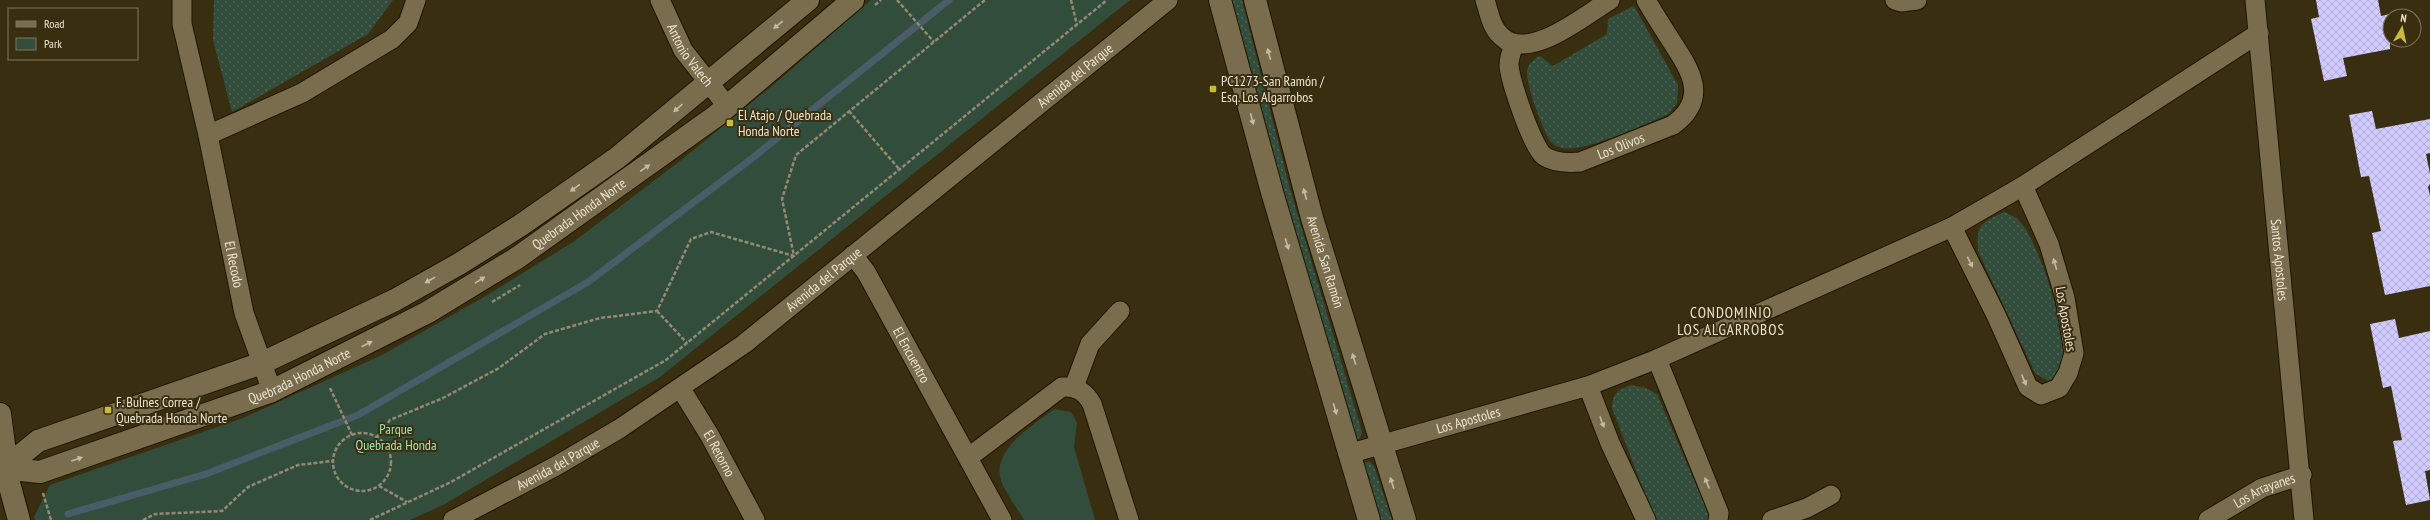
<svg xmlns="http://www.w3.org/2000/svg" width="2430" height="520" font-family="'PT Sans Narrow',sans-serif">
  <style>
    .grass { fill: url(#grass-dots) }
    .green { fill: #334d3c }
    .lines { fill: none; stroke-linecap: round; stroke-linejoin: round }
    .stream { stroke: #495c67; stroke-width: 7 }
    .building { fill: url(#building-cross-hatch) }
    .street-casing { stroke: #201600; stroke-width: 21 }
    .secondary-casing { stroke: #201600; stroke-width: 24 }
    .path { stroke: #938a72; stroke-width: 2.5; stroke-dasharray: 4 2; stroke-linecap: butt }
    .street { stroke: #796d4d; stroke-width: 19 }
    .secondary { stroke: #796d4d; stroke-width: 22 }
    .oneway { fill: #c3bba4 }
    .poi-dot { fill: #c9ba3a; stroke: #392e0f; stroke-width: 1.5 }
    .labels { text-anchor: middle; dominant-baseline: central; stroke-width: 4; stroke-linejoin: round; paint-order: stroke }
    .street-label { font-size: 14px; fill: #ebe5d3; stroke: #392e0f }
    .poi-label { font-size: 14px; fill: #ebe5d3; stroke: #392e0f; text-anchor: start }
    .park-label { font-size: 14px; fill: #9be5b4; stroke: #392e0f }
    .neighbourhood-label { font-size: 15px; letter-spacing: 1px; fill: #ebe5d3; stroke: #392e0f }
  </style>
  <defs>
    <pattern id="grass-dots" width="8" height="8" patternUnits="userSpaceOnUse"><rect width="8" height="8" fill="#334d3c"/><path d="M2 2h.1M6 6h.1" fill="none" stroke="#516657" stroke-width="1.8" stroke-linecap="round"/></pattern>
    <pattern id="building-cross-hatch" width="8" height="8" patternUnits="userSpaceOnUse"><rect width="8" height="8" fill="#d0cafe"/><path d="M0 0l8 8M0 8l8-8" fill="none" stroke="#aea9ce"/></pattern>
  </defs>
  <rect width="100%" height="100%" fill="#392e0f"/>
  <g class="grass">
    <path d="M214,0h179l-25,34 -136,78 -19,-72z"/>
    <path d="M1231,0h11l48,189 72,243 -2,6 -4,2 -58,-179z"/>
    <path d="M1634,6l44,79 -1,18 -9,11c-21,10 -86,39 -106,34 -4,-1 -7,-2 -10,-5 -8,-8 -27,-62 -25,-72 1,-7 7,-12 13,-15l13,10 54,-32 1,-15z"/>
    <path d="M2004,212c4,2 10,4 14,7 20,21 46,103 45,132 0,7 -1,15 -2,22l-13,8 -13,-8 -57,-122c-2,-27 3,-28 26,-39z"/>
    <path d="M1631,385l15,3 11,6 53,123 -1,3h-54l-43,-112c1,-15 5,-18 19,-23z"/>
    <path d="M1369,461l5,5 18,54h-13l-16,-56z"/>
  </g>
  <g class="green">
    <path d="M871,0h259l-470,377 -215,127 -35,16h-375l-1,-3 16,-32 193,-67 139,-63 107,-61 84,-52 107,-81 99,-81z"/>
    <path d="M1054,409l17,3 6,11 -3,24 21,73h-71c-6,-11 -23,-33 -24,-44 -5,-29 34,-51 54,-67z"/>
  </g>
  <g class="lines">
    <path class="stream" d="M68,514l138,-40 152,-59 230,-133 162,-122 199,-160"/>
  </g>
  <g class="building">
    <path d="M2316,0h62l3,16 9,-2v35l-47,9 4,18 -23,5 -13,-62 8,-2z"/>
    <path d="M2372,111l4,18 54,-10v34l-4,1 4,20v10l-2,3 2,9v90l-45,9 -13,-62 9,-2 -12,-55 -8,1 -12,-62z"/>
    <path d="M2395,319l4,19 31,-7v139l-5,1 5,29 -24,5 -13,-64 9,-1 -11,-54 -8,2 -13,-64z"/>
  </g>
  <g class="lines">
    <g class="street-casing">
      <g id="street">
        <path id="s1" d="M182,0v24l26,111 36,178 28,78"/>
        <path id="s2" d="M660,0l23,50 44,56"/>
        <path d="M1485,0c4,12 6,27 16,36 27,27 84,-21 109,-36"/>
        <path d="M1895,0l6,2 16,-2"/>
        <path id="s3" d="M2255,0l49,520"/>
        <path id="s4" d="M1514,44c-2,7 -5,13 -5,21 1,15 23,82 35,91 10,7 24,7 36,6l93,-37c36,-26 18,-54 -1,-83 -9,-14 -18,-28 -26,-42"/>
        <path d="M208,135l94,-42 90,-54 16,-16 8,-23"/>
        <path d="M1952,227l44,88 32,72 13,8 18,-7 9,-15 6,-20 -9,-55 -16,-54 -26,-58"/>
        <path id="s5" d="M853,255l13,17 136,248"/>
        <path d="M1657,359l62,154 -1,7"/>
        <path d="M1588,386l22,57 36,77"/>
        <path d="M1074,387l16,-43 30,-33"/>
        <path id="s6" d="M681,389l29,47 45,84"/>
        <path id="s7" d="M1348,454l240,-68 69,-27 295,-132 71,-41 236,-153"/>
        <path d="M969,457l93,-70c14,-1 23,4 30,17l37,116"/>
        <path id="s8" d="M453,520l103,-54 63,-37 125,-85 424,-344"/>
        <path d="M1772,520l35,-12 24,-13"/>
        <path id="s9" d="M2208,520l54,-32 40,-13"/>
      </g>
    </g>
    <g class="secondary-casing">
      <g id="secondary">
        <path d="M1220,0l52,192 97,328"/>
        <path id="s10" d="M1255,0l57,218 93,302"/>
        <path d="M0,414l9,69 10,37"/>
        <path d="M6,467l32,-26 224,-78 133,-63 64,-36 62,-39 96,-67 191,-158"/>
        <path id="s11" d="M0,468l40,4 232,-81 156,-79 89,-54 199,-142 137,-116"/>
      </g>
    </g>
    <g class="path">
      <path d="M897,0l37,42"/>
      <path d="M1071,0l6,25"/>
      <path d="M875,5l6,-5"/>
      <path d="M849,111l51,59"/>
      <path d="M492,302l28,-17"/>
      <path d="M657,311l30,32"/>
      <path d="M330,388l22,47"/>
      <circle cx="362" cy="462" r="29"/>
      <path d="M377,437l13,-17 53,-22 56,-30 46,-34 55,-16 57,-7 34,-72 20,-7 83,24 -12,-57 14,-44 189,-155"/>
      <path d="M379,486l28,16"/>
      <path d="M43,493l8,27"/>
      <path d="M143,520l12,-6 67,-3 26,-24 50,-22 34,-4"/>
      <path d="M370,520l81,-38 215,-122 441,-360"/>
    </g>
    <use href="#street" class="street"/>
    <use href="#secondary" class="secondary"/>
  </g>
  <defs><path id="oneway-solid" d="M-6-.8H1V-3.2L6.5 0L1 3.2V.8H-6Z"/></defs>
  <g class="oneway">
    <use href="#oneway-solid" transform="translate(778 25) rotate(141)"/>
    <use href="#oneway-solid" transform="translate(1269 54) rotate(-105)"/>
    <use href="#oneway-solid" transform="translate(678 108) rotate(139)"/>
    <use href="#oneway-solid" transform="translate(1252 119) rotate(75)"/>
    <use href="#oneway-solid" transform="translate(645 168) rotate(-35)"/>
    <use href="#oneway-solid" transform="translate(575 188) rotate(144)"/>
    <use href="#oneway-solid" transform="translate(1305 194) rotate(-105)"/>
    <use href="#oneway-solid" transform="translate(1287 244) rotate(74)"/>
    <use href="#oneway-solid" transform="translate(1970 262) rotate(64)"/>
    <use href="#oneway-solid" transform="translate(2055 264) rotate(-106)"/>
    <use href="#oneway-solid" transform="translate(430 280) rotate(151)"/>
    <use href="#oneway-solid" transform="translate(480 280) rotate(-32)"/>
    <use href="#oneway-solid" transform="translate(367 344) rotate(-27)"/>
    <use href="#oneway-solid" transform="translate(1354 359) rotate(-107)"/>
    <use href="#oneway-solid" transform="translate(2024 380) rotate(66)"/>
    <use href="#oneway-solid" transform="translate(1335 409) rotate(74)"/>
    <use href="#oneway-solid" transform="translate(1602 422) rotate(69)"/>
    <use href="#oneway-solid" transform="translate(77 459) rotate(-19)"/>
    <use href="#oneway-solid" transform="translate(1392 483) rotate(-108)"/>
    <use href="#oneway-solid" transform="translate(1707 483) rotate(-112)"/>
  </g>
  <g class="poi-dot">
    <rect x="1209" y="85" width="8" height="8" rx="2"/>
    <rect x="726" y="119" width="8" height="8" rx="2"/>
    <rect x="104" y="406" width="8" height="8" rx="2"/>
  </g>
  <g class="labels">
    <g class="street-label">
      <text stroke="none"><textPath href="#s2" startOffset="63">Antonio Valech</textPath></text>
      <text stroke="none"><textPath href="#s8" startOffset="767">Avenida del Parque</textPath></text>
      <text stroke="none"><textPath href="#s4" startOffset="201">Los Olivos</textPath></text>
      <text stroke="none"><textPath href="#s11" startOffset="641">Quebrada Honda Norte</textPath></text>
      <text stroke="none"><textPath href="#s3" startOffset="261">Santos Apostoles</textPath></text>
      <text stroke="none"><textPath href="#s10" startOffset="271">Avenida San Ramón</textPath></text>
      <text stroke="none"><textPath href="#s1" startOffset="270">El Recodo</textPath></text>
      <text stroke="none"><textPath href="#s8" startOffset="443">Avenida del Parque</textPath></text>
      <text transform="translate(2066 319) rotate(80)">Los Apostoles</text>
      <text stroke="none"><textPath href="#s5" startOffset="116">El Encuentro</textPath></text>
      <text stroke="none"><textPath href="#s11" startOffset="317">Quebrada Honda Norte</textPath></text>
      <text stroke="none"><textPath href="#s7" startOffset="125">Los Apostoles</textPath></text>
      <text stroke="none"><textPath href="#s6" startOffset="75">El Retorno</textPath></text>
      <text stroke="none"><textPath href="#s8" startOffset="119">Avenida del Parque</textPath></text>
      <text stroke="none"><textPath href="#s9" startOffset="64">Los Arrayanes</textPath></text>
    </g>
    <g class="poi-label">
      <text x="1221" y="81">PC1273-San Ramón /<tspan x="1221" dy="16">Esq. Los Algarrobos</tspan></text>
      <text x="738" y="115">El Atajo / Quebrada<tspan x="738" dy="16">Honda Norte</tspan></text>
      <text x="116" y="402">F. Bulnes Correa /<tspan x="116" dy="16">Quebrada Honda Norte</tspan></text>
    </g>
    <g class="park-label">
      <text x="396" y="429">Parque<tspan x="396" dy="16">Quebrada Honda</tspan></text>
    </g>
    <g class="neighbourhood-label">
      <text x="1731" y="312">CONDOMINIO<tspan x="1731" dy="17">LOS ALGARROBOS</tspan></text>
    </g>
  </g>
  <rect x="8" y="8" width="130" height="52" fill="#392e0f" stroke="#80775d"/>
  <rect x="16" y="21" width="20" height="6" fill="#796d4d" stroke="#80775d"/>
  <text x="44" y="28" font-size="12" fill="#ebe5d3">Road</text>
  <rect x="16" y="38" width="20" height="12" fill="#334d3c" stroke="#80775d"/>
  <text x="44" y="48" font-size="12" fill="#ebe5d3">Park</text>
  <g transform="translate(2402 28) rotate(9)"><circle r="19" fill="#392e0f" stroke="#80775d"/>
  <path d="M0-3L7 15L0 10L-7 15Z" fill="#c9ba3a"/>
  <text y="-6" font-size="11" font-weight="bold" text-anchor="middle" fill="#ebe5d3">N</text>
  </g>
</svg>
